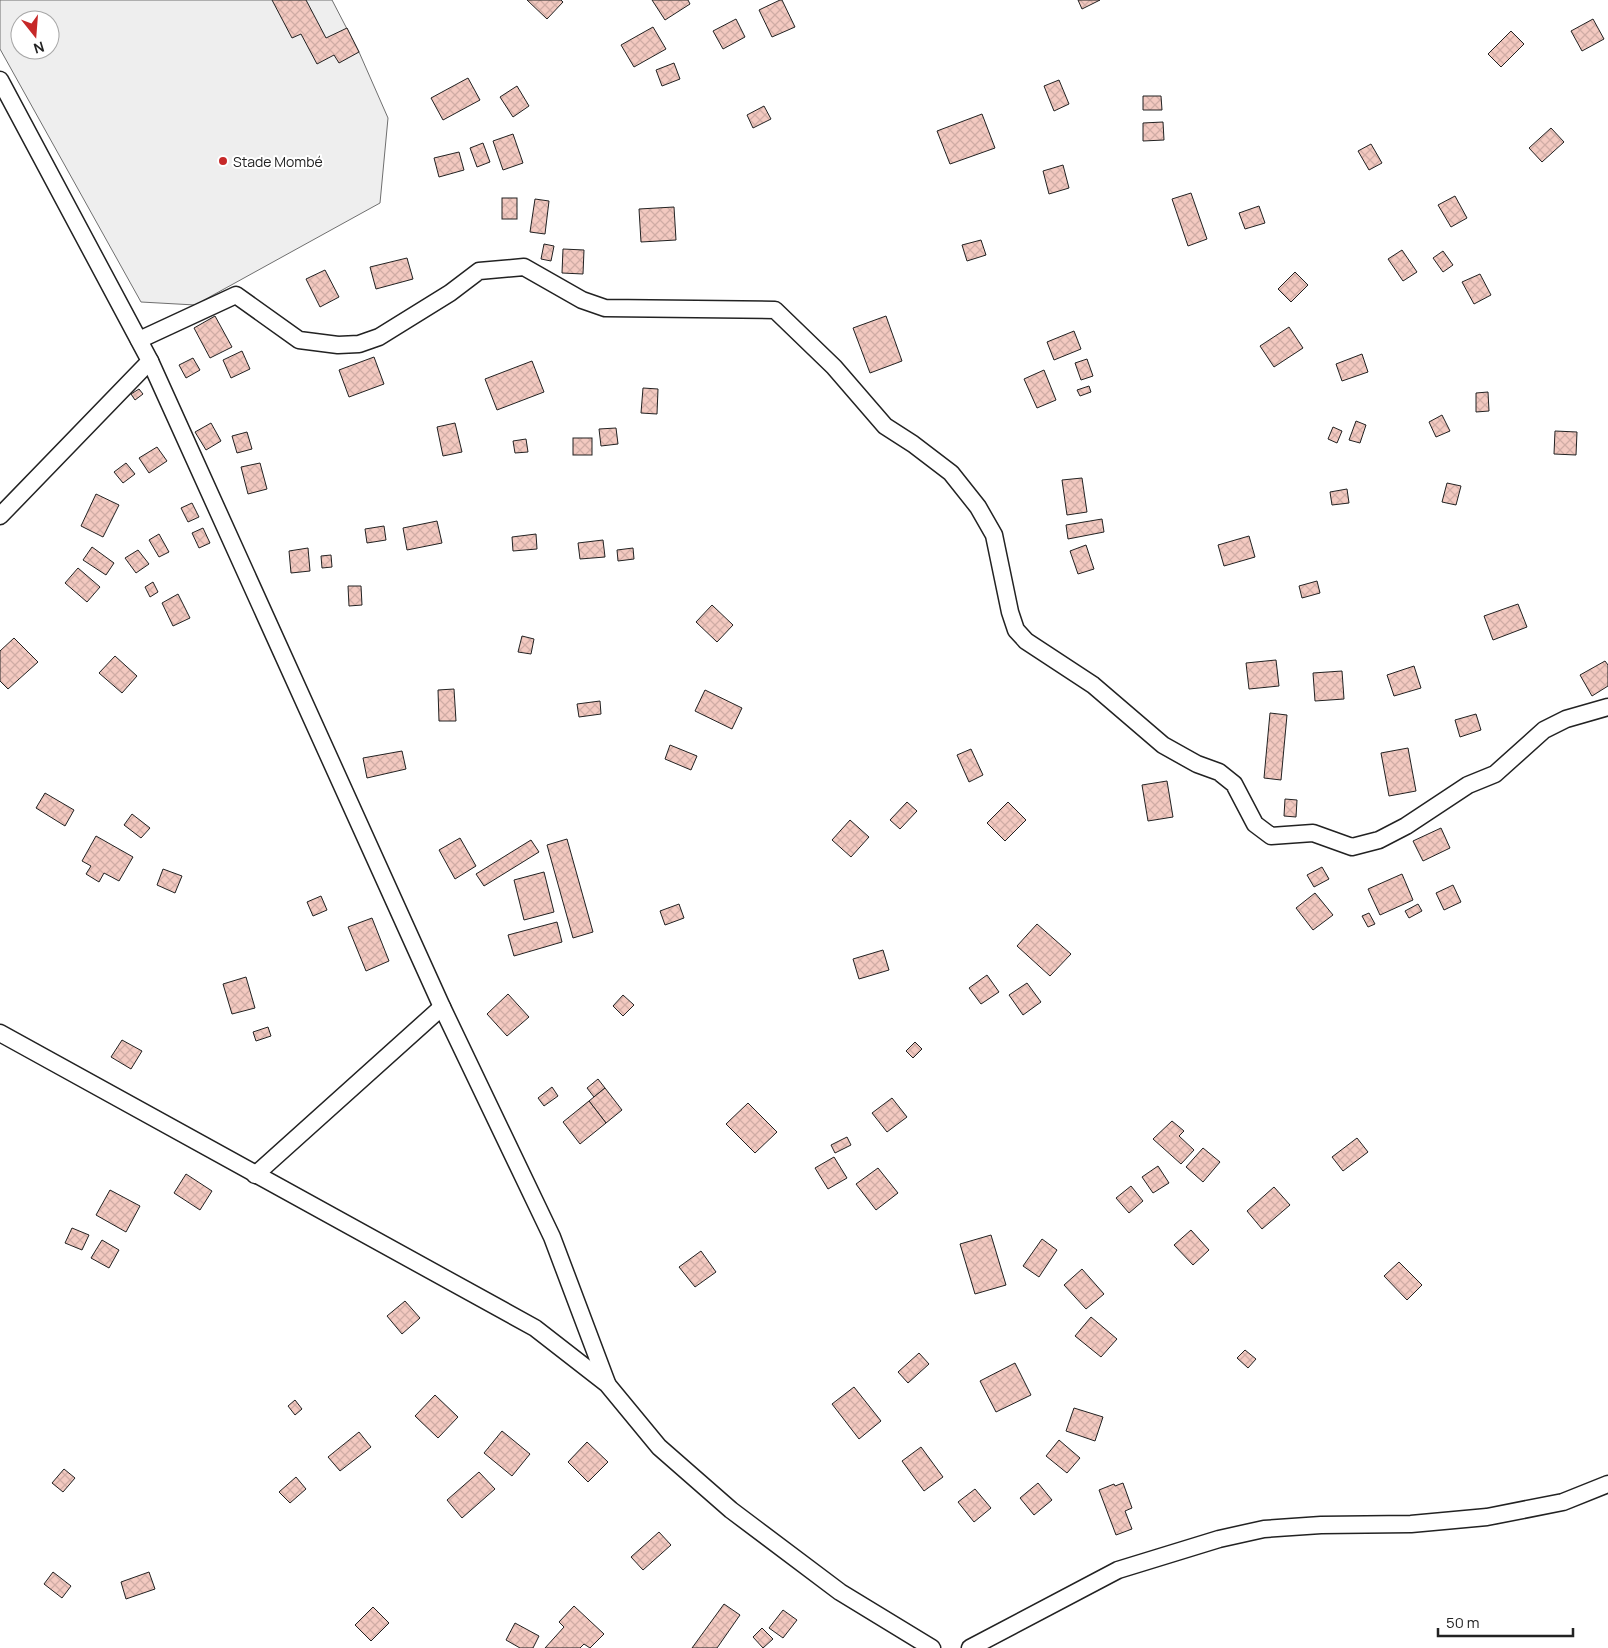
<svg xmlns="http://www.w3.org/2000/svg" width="1608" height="1648" font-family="Manrope,sans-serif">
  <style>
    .green { fill: #eee; stroke: #6f6f6f; fill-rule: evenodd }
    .building { fill: url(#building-cross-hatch); stroke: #222 }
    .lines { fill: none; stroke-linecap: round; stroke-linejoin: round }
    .street-casing { stroke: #222; stroke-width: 19 }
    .street { stroke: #fff; stroke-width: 16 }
    .poi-dot { fill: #c62828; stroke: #fff; stroke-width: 2 }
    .labels { text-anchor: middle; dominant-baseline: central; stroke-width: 4; stroke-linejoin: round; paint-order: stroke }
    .poi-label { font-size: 14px; fill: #222; stroke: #fff; text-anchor: start }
  </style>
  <defs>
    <pattern id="building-cross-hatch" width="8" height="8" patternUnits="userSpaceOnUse" patternTransform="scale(1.25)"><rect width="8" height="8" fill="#f3c9c0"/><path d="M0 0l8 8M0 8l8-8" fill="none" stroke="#d0aca5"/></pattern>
  </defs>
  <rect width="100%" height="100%" fill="#fff"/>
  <path class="green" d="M0,0h332l27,52 29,66 -8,85 -185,102 -54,-3 -141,-253zM20,20h30v30h-30z"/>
  <g class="building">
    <path d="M272,0h34l20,38 21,-10 12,24 -20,11 -5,-8 -17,9 -16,-30 -9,4z"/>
    <path d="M527,0h34l2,2 -16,17z"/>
    <path d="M652,0h36l2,4 -25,16z"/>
    <path d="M780,0h2l13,27 -23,10 -13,-27z"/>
    <path d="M1078,0h22l-18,9z"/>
    <path d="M736,19l9,18 -22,12 -10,-18z"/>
    <path d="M1593,19l11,20 -22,12 -11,-20z"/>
    <path d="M653,27l13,22 -32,18 -13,-22z"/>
    <path d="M1511,31l13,13 -23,23 -13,-13z"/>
    <path d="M674,63l6,16 -18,7 -6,-16z"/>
    <path d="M468,78l12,22 -37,20 -12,-22z"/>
    <path d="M1059,80l10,24 -15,7 -10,-25z"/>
    <path d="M517,86l12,20 -16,11 -13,-20z"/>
    <path d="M1143,96h18l1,14h-19z"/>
    <path d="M764,106l7,13 -18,9 -6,-13z"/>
    <path d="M982,114l13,34 -45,16 -13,-33z"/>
    <path d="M1163,122l1,18 -21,1v-18z"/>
    <path d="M1551,128l13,14 -22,20 -13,-14z"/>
    <path d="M513,134l10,29 -20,7 -10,-29z"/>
    <path d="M483,143l7,19 -13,5 -7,-19z"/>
    <path d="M1371,144l11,19 -13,7 -11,-19z"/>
    <path d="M459,152l5,18 -25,7 -5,-19z"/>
    <path d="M1063,165l6,23 -20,6 -6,-23z"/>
    <path d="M1191,193l16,46 -19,7 -16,-47z"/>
    <path d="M1455,196l12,22 -16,9 -13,-22z"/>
    <rect x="502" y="198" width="15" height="21"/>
    <path d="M535,199l14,2 -4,33 -15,-2z"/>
    <path d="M1259,206l6,17 -20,6 -6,-16z"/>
    <path d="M674,207l2,33 -35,2 -2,-33z"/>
    <path d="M981,240l5,15 -19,6 -5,-16z"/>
    <path d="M544,244l10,2 -3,15 -10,-2z"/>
    <path d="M563,249l21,1 -1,24 -21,-1z"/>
    <path d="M1402,250l15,22 -14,9 -15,-22z"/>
    <path d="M1443,251l10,14 -10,7 -10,-14z"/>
    <path d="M407,258l6,21 -37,10 -6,-22z"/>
    <path d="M325,270l14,27 -19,10 -14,-28z"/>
    <path d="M1295,272l13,13 -17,17 -13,-13z"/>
    <path d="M1480,274l11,21 -17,9 -12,-22z"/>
    <path d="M215,316l17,31 -22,11 -16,-30z"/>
    <path d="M886,316l16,45 -32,12 -17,-45z"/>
    <path d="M1289,327l14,21 -29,19 -14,-21z"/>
    <path d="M1074,331l7,18 -27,11 -7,-18z"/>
    <path d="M242,351l8,18 -19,9 -8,-18z"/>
    <path d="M1362,354l6,18 -26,9 -6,-17z"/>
    <path d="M374,357l10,27 -35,13 -10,-27z"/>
    <path d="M193,358l7,12 -14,8 -7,-13z"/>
    <path d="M1087,359l6,17 -12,4 -6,-17z"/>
    <path d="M532,361l12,31 -47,18 -12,-31z"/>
    <path d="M1044,370l12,30 -19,8 -13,-29z"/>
    <path d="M1089,386l2,6 -11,4 -3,-6z"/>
    <path d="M643,388l15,1 -1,25 -16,-1z"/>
    <path d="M139,389l4,5 -8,6 -4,-6z"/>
    <path d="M1488,392l1,19 -13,1v-19z"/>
    <path d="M1442,415l8,16 -14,6 -7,-15z"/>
    <path d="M1356,421l10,4 -6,18 -11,-3z"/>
    <path d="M211,423l10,18 -15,9 -11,-18z"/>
    <path d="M455,423l7,29 -19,4 -6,-29z"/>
    <path d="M1333,427l9,4 -5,12 -9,-4z"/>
    <path d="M616,428l2,16 -17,2 -2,-17z"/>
    <path d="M1555,431l22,1 -1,23 -22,-1z"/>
    <path d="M247,432l5,17 -15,4 -5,-17z"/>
    <rect x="573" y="438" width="19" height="17"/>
    <path d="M526,439l2,13 -13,1 -2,-12z"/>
    <path d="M157,447l10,14 -18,12 -10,-15z"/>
    <path d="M126,463l9,11 -12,9 -9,-11z"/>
    <path d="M260,463l7,26 -19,5 -7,-27z"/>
    <path d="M1082,478l5,34 -20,3 -5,-35z"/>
    <path d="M1447,483l14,3 -5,19 -14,-3z"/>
    <path d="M1347,489l2,14 -17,2 -2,-13z"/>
    <path d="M96,494l23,11 -16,32 -22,-11z"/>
    <path d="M192,503l7,14 -11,5 -7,-14z"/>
    <path d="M1102,519l2,13 -36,7 -2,-14z"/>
    <path d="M437,521l5,22 -35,7 -4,-22z"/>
    <path d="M384,526l2,14 -19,3 -2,-14z"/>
    <path d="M203,528l7,15 -11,5 -7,-15z"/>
    <path d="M159,534l10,18 -10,5 -10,-17z"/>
    <path d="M536,534l1,15 -24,2 -1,-14z"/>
    <path d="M1249,536l6,21 -31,9 -6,-21z"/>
    <path d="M603,540l2,17 -25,2 -2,-16z"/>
    <path d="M1086,545l8,24 -16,5 -8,-23z"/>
    <path d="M92,547l22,16 -8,12 -23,-15z"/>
    <path d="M308,548l2,23 -19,2 -2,-22z"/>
    <path d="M633,548l1,11 -16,2 -1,-11z"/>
    <path d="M138,550l11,14 -13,9 -11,-15z"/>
    <path d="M331,555l1,12 -10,1 -1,-12z"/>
    <path d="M78,568l22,19 -13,15 -22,-19z"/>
    <path d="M1317,581l3,12 -18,5 -3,-12z"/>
    <path d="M153,582l5,10 -8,5 -5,-10z"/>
    <path d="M348,586h13l1,19 -13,1z"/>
    <path d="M178,594l12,24 -17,8 -11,-23z"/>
    <path d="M1518,604l9,23 -34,13 -9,-24z"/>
    <path d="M712,605l21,20 -16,17 -21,-20z"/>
    <path d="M522,636l12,3 -3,15 -13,-2z"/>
    <path d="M14,638l24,24 -30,27 -8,-8v-30z"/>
    <path d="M115,656l22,20 -15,17 -23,-20z"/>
    <path d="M1276,660l3,26 -30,3 -3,-26z"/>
    <path d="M1605,661l3,4v21l-16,10 -12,-21z"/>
    <path d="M1414,666l7,22 -27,8 -7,-21z"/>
    <path d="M1342,671l2,28 -29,2 -2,-28z"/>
    <path d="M454,689l2,32h-17l-1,-31z"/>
    <path d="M705,690l37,18 -10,21 -37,-18z"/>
    <path d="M600,701l1,13 -22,3 -2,-13z"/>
    <path d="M1270,713l17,2 -6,65 -17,-2z"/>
    <path d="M1476,714l5,16 -21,7 -5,-17z"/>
    <path d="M670,745l27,11 -6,14 -26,-11z"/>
    <path d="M1408,748l8,43 -27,5 -8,-43z"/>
    <path d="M971,749l12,26 -14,7 -12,-27z"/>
    <path d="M402,751l4,18 -39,9 -4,-20z"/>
    <path d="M1167,781l6,36 -25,4 -6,-36z"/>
    <path d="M45,793l29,17 -9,16 -29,-18z"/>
    <path d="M1285,799l12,1 -1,17 -12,-1z"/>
    <path d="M907,802l10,9 -17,18 -10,-9z"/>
    <path d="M1008,802l18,18 -21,21 -18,-18z"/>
    <path d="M132,814l18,14 -9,10 -17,-13z"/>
    <path d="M850,820l19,17 -18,20 -19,-17z"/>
    <path d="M1441,828l9,20 -27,13 -10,-20z"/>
    <path d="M96,836l37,21 -14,24 -15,-8 -5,9 -13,-8 5,-8 -9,-5z"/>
    <path d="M460,838l16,28 -21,13 -16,-29z"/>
    <path d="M567,839l26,93 -20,6 -26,-93z"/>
    <path d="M531,840l8,12 -55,34 -8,-12z"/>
    <path d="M1322,867l7,12 -15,8 -7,-12z"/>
    <path d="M163,869l19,7 -7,17 -18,-8z"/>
    <path d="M544,872l10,40 -30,8 -10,-40z"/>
    <path d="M1402,874l11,26 -33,15 -12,-26z"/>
    <path d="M1453,885l8,17 -17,8 -8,-17z"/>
    <path d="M1315,893l18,22 -20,15 -17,-22z"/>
    <path d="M321,896l6,14 -14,6 -6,-14z"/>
    <path d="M679,904l5,14 -19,7 -5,-14z"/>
    <path d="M1418,904l4,7 -13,7 -4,-7z"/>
    <path d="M1369,913l6,11 -7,3 -6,-11z"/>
    <path d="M372,918l17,43 -23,10 -18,-44z"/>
    <path d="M557,922l5,20 -48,14 -6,-21z"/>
    <path d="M1037,924l34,30 -21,22 -33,-30z"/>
    <path d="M883,950l6,20 -30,9 -6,-20z"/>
    <path d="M987,975l12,17 -18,12 -12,-16z"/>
    <path d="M246,977l9,31 -23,6 -9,-30z"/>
    <path d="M1027,983l14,19 -18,13 -14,-20z"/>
    <path d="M508,994l21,23 -22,19 -20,-22z"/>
    <path d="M623,995l11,10 -11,11 -10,-10z"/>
    <path d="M268,1027l3,9 -15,5 -3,-9z"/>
    <path d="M122,1040l20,11 -11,18 -20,-12z"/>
    <path d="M915,1042l7,7 -9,9 -7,-7z"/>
    <path d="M598,1079l7,9 -11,9 -7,-9z"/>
    <path d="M552,1087l6,9 -14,10 -6,-8z"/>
    <path d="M605,1088l17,22 -16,13 -17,-22z"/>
    <path d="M892,1098l15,19 -20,15 -15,-19z"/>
    <path d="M589,1101l17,22 -26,21 -17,-22z"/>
    <path d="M748,1103l29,29 -22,21 -29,-29z"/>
    <path d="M1172,1121l12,10 -5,5 15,14 -13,14 -28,-25z"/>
    <path d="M847,1137l4,8 -16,8 -4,-8z"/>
    <path d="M1357,1138l11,14 -25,19 -11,-14z"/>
    <path d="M1203,1148l17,14 -17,20 -17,-15z"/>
    <path d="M834,1157l13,21 -19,11 -13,-21z"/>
    <path d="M1158,1166l11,17 -16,10 -11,-16z"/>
    <path d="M878,1168l20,25 -22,17 -20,-26z"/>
    <path d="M186,1174l26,17 -12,19 -26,-17z"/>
    <path d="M1131,1186l12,15 -14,12 -13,-15z"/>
    <path d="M1274,1187l16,18 -28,24 -15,-18z"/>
    <path d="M110,1190l30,16 -14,26 -30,-17z"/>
    <path d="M72,1228l17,7 -7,15 -17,-7z"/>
    <path d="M1191,1230l18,20 -16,15 -19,-20z"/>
    <path d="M991,1235l15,50 -31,9 -15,-50z"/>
    <path d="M1042,1239l15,11 -18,27 -16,-11z"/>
    <path d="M102,1240l17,10 -10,18 -18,-10z"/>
    <path d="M701,1251l15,21 -21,15 -16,-20z"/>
    <path d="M1399,1262l23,23 -15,15 -23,-24z"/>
    <path d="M1082,1269l22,25 -18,15 -22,-24z"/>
    <path d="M405,1301l15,17 -18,16 -15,-18z"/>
    <path d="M1091,1317l26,22 -16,18 -26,-21z"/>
    <path d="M1245,1350l11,9 -8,9 -11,-10z"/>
    <path d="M919,1353l10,11 -21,19 -10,-11z"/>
    <path d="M1015,1363l16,32 -35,17 -16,-31z"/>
    <path d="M854,1387l27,34 -22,18 -27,-35z"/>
    <path d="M435,1395l23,22 -20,21 -23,-22z"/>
    <path d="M295,1400l7,9 -7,6 -7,-9z"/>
    <path d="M1074,1408l29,9 -8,24 -29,-10z"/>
    <path d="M502,1431l28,23 -18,22 -28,-23z"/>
    <path d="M359,1432l12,15 -31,24 -12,-14z"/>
    <path d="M1059,1440l21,18 -13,15 -21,-17z"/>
    <path d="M587,1442l21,20 -20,20 -20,-20z"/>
    <path d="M921,1447l22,30 -19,14 -22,-30z"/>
    <path d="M64,1469l11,9 -12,14 -11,-9z"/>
    <path d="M479,1472l16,17 -33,29 -15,-18z"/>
    <path d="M296,1477l10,12 -16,14 -11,-11z"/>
    <path d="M1038,1483l14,17 -18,15 -14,-17z"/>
    <path d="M1123,1483l9,25 -7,3 7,18 -16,6 -17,-45 15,-6 1,2z"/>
    <path d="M975,1489l16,19 -17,14 -16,-20z"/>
    <path d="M659,1532l12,13 -28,25 -12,-13z"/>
    <path d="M53,1572l18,14 -9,12 -18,-14z"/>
    <path d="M149,1572l6,17 -29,10 -5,-17z"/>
    <path d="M724,1604l16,11 -23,33h-25z"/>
    <path d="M574,1606l30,28 -14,14 -6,-4 -4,4h-35l19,-21 -5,-5z"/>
    <path d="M373,1607l16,16 -18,18 -16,-16z"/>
    <path d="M783,1610l14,10 -14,18 -14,-10z"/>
    <path d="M515,1623l24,13 -6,12h-13l-14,-8z"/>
    <path d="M762,1628l11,11 -10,9 -10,-11z"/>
  </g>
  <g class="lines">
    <g class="street-casing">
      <g id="street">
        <path d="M0,80l150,281 -150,155"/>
        <path d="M139,340l97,-45 63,45 39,5 21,-1 20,-7 71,-44 29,-22 45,-4 58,33 23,8 170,2 59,57 51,59 28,18 38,29 27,34 16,28 16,77 6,18 10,11 67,44 70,60 34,19 22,8 15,12 21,40 16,12 42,-3 39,14 27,-7 27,-14 62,-41 27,-11 49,-44 22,-11 42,-12"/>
        <path d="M150,361l292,646 110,230 55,146"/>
        <path d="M0,1033l535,295 72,56 52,63 72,63 109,82 92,56"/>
        <path d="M255,1175l187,-168"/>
        <path d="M970,1648l148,-78 101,-31 45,-10 57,-4 90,-1 76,-7 76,-15 45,-18"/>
      </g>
    </g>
    <use href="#street" class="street"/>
  </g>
  <circle class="poi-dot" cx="223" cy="161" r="5"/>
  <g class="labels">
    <g class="poi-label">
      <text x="233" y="161">Stade Mombé</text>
    </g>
  </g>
  <g transform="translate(35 35) rotate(163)"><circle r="24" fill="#ffffff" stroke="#a7a7a7"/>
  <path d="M0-4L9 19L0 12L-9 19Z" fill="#c62828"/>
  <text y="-8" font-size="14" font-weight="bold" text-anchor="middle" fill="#222222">N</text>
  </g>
  <path d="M1438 1628v8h135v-8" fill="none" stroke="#222222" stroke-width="2.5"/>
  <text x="1446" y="1628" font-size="15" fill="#222222" stroke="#ffffff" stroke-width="4" paint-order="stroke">50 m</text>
</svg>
